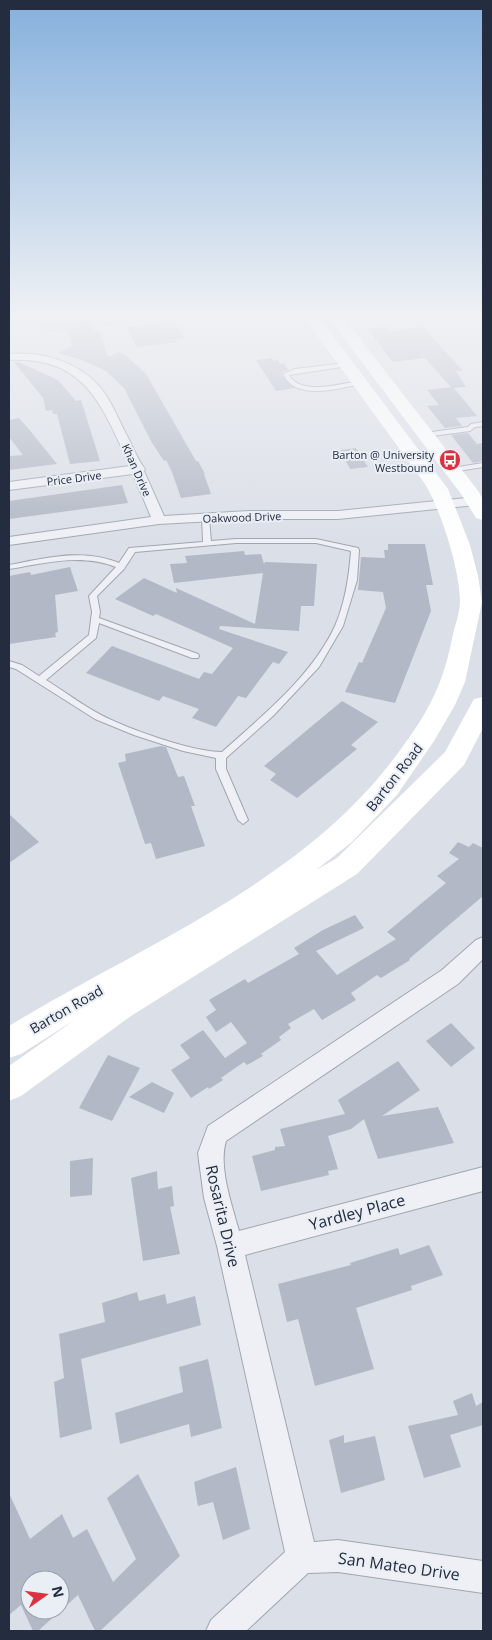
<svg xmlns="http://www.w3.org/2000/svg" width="492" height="1640" font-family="'Open Sans',sans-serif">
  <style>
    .green { fill: #c0d2bb }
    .building { fill: #b2b8c5; fill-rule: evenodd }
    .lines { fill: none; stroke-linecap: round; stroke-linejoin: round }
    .service-casing { stroke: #a0a6b1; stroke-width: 2 }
    .minor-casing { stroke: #a0a6b1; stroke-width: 2 }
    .service { fill: #eef0f5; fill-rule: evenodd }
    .minor { fill: #eef0f5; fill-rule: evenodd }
    .secondary { fill: #fff; fill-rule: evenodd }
    .labels { text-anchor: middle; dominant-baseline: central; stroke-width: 4; stroke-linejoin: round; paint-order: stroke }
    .far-poi-label { font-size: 11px; fill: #242c3f; stroke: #eaeef5; text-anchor: end }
    .far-street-label { font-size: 11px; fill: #242c3f; stroke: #eaeef5 }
    .street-label { font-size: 14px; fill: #242c3f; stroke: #eaeef5 }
    .near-street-label { font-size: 16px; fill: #242c3f; stroke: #eaeef5 }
  </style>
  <rect width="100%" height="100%" fill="#dbdfe7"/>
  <path class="green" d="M9,313h225l-185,19 -19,-8 -21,1z"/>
  <g class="building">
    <path d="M69,313h18l7,18 5,-1 9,27 11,-5 6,3 21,19 50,87h2l7,13h-1l7,20 -30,4 -9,-26 -6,-12 -2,1 -12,-18 -28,-55 -18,-17 -24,-11 -24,-7 14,-7 -5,-17h8z"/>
    <path d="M174,321l10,17 -9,1 3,3 -41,5 -10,-19z"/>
    <path d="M386,327l3,5 34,-5 40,44h-7l10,16 -12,1 23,28 -21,2 6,8 -17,2 -18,-22 12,-1 -12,-15 24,-3 -26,-29 -32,4 -25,-33z"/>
    <path d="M272,358l2,3 4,-1 2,4 4,-1 4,7 -6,2 -1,3 7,8 7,5 -19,3 -20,-31z"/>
    <path d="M14,362h5l39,18 18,21 5,-1 19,61 -30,3 -13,-50h-4l-1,-4 -6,1 -3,-13z"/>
    <path d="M19,418l13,15 25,31 -48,6v-14l14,-1 -14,-18v-17z"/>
    <path d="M468,433l9,11 6,-1v18l-10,2 -22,-28z"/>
    <path d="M356,448l12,19 -18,2 -10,-19z"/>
    <path d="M122,485l6,18 -119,16v-18z"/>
    <path d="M388,544h37l8,41h-7l5,26 -36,92 -50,-11 14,-30 3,1 24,-55 -3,-16 -25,-2 3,-33 24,1 -1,-8h4z"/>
    <path d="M244,551l1,4 16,-1 3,10 1,-2 52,2 -3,42h-13l-2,25 -79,-5 -1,3 69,23 -9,12 -6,-2 -27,36 -8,-2 -22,31 -24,-9 7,-9 -36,-13 -4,5 -73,-28 26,-27 87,33 5,-7 8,2 21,-26 -77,-34 -3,2 -38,-17 29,-21 33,15 -1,-5 79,36 8,-51 -89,10 -4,-19 17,-1 -2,-7z"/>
    <path d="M70,567l8,24 -23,4 3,37 -3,1 1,4 -47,7v-68l21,-4 1,3z"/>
    <path d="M342,701l36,21 -27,23 6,4 -60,49 -27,-18 6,-6 -12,-8z"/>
    <path d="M161,746l5,1 12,30 6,-1 11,30h-4l14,40 -49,13 -5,-16 -6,1 -27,-81 8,-2 -1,-7z"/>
    <path d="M9,814l30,28 -30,21z"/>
    <path d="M458,842l11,5 4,-4 10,5v48l-74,63 1,1 -29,18 -4,-3 -26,18 5,7 -34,20 -8,-11 -26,15 3,4 -12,9 2,3 -20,14 2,2 -16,9 -3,-3 -23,16 2,2 -14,9 -1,-2 -17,11 -20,-28 19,-12 -10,-13 23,-15 22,28 22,-15 -16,-21 -15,10 -10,-15 10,-7 -7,-10 36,-21 3,4 51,-29 -5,-6 29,-18 32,-15 9,13 -48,23 21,24 59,-36 -9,-7 59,-49 -9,-7 22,-17 -10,-6z"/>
    <path d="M451,1023l24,25 -24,19 -25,-26z"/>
    <path d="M108,1055l32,13 -28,53 -33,-13z"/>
    <path d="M398,1061l22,29 -38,26 56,-9 16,36 -76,16 -14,-40 -13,10 -23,7 10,33 -10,2 1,4 -68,16 -9,-35 23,-6v-3l10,-1 -5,-17 65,-15 -7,-14z"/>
    <path d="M152,1082l22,11 -10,20 -35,-16z"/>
    <path d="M93,1158l-1,37 -22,2v-36z"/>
    <path d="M157,1171l1,18 14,-3 2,20 -4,1 10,47 -37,7 -12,-83z"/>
    <path d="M429,1245l14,30 -32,11 1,4 -56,18 18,61 -59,17 -17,-67 -11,3 -9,-38 73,-19 -1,-2 48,-15 2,7z"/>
    <path d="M137,1292l2,9 26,-7 2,10 28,-8 6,29 -120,34 11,70 -32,9 -6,-56 10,-4 -5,-44 46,-12 -3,-19z"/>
    <path d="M208,1359l14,69 -31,9 -2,-13 -69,20 -5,-31 68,-21 -4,-25z"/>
    <path d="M472,1393l4,13 7,-4v23l-33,10 11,32 -37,11 -16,-52 50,-11 -5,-14z"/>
    <path d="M344,1435v8l31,-7 10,44 -44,13 -12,-53z"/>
    <path d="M236,1467l14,62 -27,11 -10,-38 -15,4 -4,-24z"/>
    <path d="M138,1474l42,82 -80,75h-5l-17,-36 -40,36h-5l-12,-26 -12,10v-122l21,46 32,-25 11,24 14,-9 26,53 23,-23 -29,-61zM30,1580h30v30h-30z"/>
  </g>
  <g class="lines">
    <g class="service-casing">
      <g id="service">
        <path d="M200,313h21l-70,9 -22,5 -3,-2 25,-7z"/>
        <path d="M346,363l2,1v2l-59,9c11,21 51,9 70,6l2,1v2c-24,5 -65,17 -78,-10l12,-5z"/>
        <path d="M483,422v4l-8,1 -5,4 -45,6 -3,-2 3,-2 43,-6 3,-3z"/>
        <path d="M483,463v4l-31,5 -3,-2 3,-2z"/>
        <path d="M202,516l7,2 2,23 25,-2h80l42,9 1,2 -2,30 -14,46 -24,41 -46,49 -47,42v11l22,51 -5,4 -5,-4 -22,-51v-11l-33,-7 -49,-16 -39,-16 -79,-50 -7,-2v-6l13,4 17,11 50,-41 3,-23 -3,-16 27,-29c-35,-14 -71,-4 -107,2v-4c37,-7 74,-17 110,-2l10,-15 74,-6zM236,543h80l35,8c-2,26 -6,52 -16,75 -23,50 -73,90 -113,126 -30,0 -94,-23 -121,-37 -19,-10 -37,-24 -55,-35l50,-42 3,-15 93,35h6l1,-2 -1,-2 -99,-36 1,-6 -3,-16 27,-27 11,-17z"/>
      </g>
    </g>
    <g class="minor-casing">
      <g id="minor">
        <path d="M9,354c31,-3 68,7 89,31 12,13 19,31 27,47 7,12 12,27 20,37l-1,2 20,45 85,-5h89l138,-14 7,4 -7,4 -138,14h-89l-90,5 -150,21v-8l142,-20 -18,-43 -124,16v-8l121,-16c-28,-59 -43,-110 -121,-106z"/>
        <path d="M483,937v22l-25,25 -232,157c-8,26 6,64 13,90l244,-64v24l-238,64 69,287 24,-2 145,21v32l-145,-21 -30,1 -62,58h-40l5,-11 74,-68 -68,-306 -13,-48 -6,-45 10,-27 234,-156 34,-30z"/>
      </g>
    </g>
    <use href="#service" class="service"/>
    <use href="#minor" class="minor"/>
    <g class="secondary">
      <path d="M301,313h15l132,176 22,56 8,31 4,26 -17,80 -10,23 -21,36 -37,54 -45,47 -36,28 21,-12 108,-106 29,-53 9,-2v31l-19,37 -107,109 -226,142 -110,80 -12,5v-35l67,-47 -55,35 -12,4v-32c134,-82 294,-143 389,-273 29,-39 44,-65 54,-114 2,-12 8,-25 8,-38 0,-30 -19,-91 -35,-117z"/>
      <path d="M325,313h15l136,175 7,11v21l-7,-2 -15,-24z"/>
    </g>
  </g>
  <linearGradient id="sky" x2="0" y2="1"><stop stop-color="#85b0dd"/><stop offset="0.58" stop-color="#eff1f4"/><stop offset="1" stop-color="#eff1f4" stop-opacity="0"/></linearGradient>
  <rect width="492" height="543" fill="url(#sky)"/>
  <defs>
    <g id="bus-disc" transform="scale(1.125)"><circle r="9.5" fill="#db3242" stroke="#eaeef5"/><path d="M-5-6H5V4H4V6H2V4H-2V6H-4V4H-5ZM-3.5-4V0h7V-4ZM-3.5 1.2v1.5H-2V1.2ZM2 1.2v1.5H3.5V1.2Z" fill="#fff"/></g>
  </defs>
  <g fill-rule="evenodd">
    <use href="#bus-disc" x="450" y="460"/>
  </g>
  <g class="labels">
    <g class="far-poi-label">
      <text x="434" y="454">Barton @ University<tspan x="434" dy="13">Westbound</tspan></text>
    </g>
    <g class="far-street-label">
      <text transform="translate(137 470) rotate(66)">Khan Drive</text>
      <text transform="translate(74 478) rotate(-7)">Price Drive</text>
      <text transform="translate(242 517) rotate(-2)">Oakwood Drive</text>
    </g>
    <g class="street-label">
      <text transform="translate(394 777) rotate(-52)">Barton Road</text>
      <text transform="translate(66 1009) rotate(-30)">Barton Road</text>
    </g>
    <g class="near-street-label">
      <text transform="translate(357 1212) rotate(-15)">Yardley Place</text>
      <text transform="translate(223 1216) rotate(77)">Rosarita Drive</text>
      <text transform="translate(399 1566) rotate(8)">San Mateo Drive</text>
    </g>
  </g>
  <rect width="492" height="1640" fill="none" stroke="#242c3f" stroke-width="20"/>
  <g transform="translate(45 1595) rotate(76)"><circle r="24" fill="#eaeef5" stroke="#9ba0ac"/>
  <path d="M0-4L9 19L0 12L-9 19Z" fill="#db3242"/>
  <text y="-8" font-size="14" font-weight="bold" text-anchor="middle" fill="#242c3f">N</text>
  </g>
</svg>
